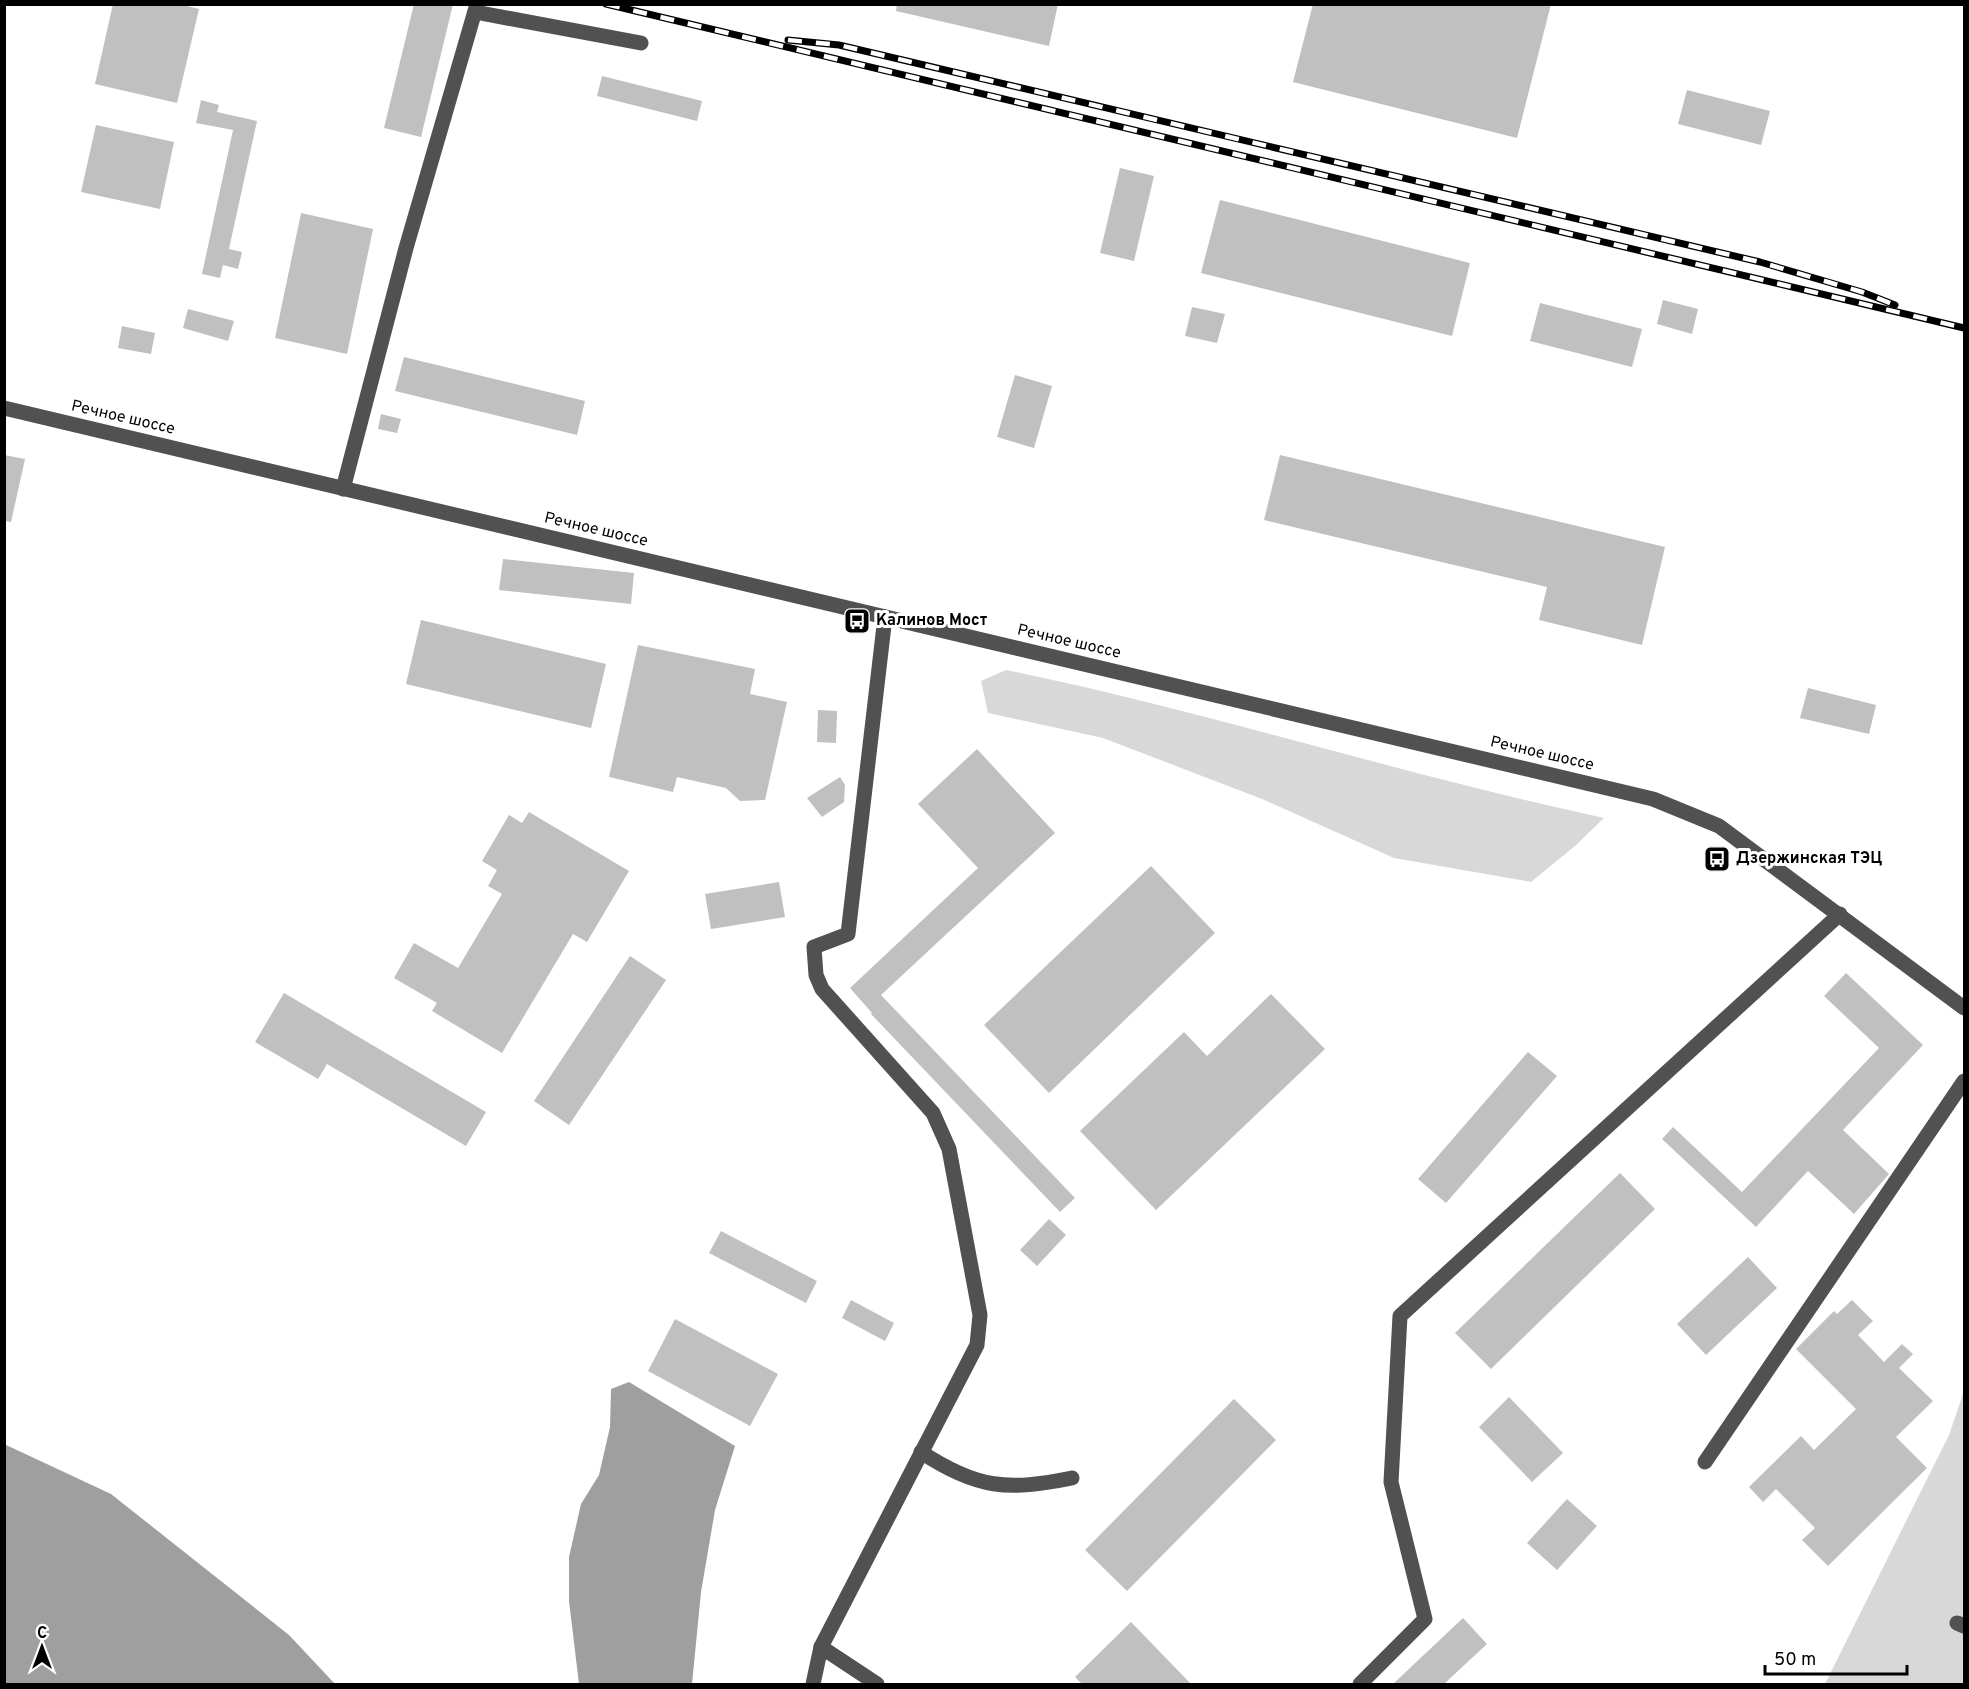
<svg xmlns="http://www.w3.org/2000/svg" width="1969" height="1689" font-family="Overpass,sans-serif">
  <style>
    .green { fill: #d8d8d8 }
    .water { fill: #9f9f9f }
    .building { fill: #c0c0c0 }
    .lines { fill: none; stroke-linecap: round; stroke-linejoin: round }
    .minor { stroke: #515151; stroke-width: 15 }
    .rail-casing { stroke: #000; stroke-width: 7 }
    .rail { stroke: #fff; stroke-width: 4.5; stroke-dasharray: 14; stroke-linecap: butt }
    .labels { text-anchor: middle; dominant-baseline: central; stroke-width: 6; stroke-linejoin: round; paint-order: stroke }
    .street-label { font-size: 16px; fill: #000; stroke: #fff }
    .poi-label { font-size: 16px; font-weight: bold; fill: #000; stroke: #fff; text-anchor: start }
  </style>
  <rect width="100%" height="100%" fill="#fff"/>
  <g class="green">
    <path d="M1006,670c201,41 397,105 598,148l-29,28 -44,36 -137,-24 -132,-59 -159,-61 -115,-25 -7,-32z"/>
    <path d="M1964,1391v293h-139l124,-249z"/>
  </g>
  <g class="water">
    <path d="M629,1382l106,64 -20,64 -14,82 -9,92h-113l-10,-83v-44l12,-53 18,-29 11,-48 1,-38z"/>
    <path d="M4,1444l107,50 178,141 46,49h-330z"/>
  </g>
  <g class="building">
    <path d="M113,4h66l20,5 -22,94 -82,-19z"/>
    <path d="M414,4h39l-32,133 -37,-9z"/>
    <path d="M897,4h161l-9,42 -153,-35z"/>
    <path d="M1313,4h238l-34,134 -224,-56z"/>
    <path d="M602,76l100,25 -5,20 -100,-25z"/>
    <path d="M1687,90l83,21 -9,34 -83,-21z"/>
    <path d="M201,100l18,5 -2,7 40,9 -28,128 13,3 -4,17 -15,-4 -3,13 -18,-4 31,-144 -37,-7z"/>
    <path d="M96,125l78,17 -14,67 -79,-17z"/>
    <path d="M1120,168l34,8 -20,85 -34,-8z"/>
    <path d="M1220,200l250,63 -18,73 -251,-63z"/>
    <path d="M301,213l72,16 -26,125 -72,-16z"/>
    <path d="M1663,300l35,9 -6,25 -35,-10z"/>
    <path d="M1540,303l102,26 -10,38 -102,-26z"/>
    <path d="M1192,307l33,7 -8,29 -32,-7z"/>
    <path d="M188,309l46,12 -6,20 -45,-13z"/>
    <path d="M122,326l33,7 -4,21 -33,-6z"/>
    <path d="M404,357l181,44 -8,34 -182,-44z"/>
    <path d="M1015,375l37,11 -18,62 -37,-11z"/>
    <path d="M381,414l20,5 -4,14 -19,-4z"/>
    <path d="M4,455l21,4 -14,63 -7,-1z"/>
    <path d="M1280,455l385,92 -23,98 -103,-25 8,-33 -283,-67z"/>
    <path d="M503,559l131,14 -3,31 -132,-14z"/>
    <path d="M421,620l185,44 -15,64 -185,-44z"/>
    <path d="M638,645l117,24 -5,25 37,8 -22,98 -25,1 -14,-13 -49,-11 -4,15 -64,-15z"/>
    <path d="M1808,688l68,17 -7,29 -69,-16z"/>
    <path d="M818,710l19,1 -1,32 -19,-1z"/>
    <path d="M977,749l78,84 -174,162 194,203 -15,14 -189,-198 1,-1 -22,-25 128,-120 -60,-64z"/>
    <path d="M840,777l5,8 -1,17 -22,15 -15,-19z"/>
    <path d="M529,812l100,59 -42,71 -14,-8 -71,119 -70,-42 5,-8 -43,-25 20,-35 44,25 44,-74 -14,-8 9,-16 -15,-9 27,-46 13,8z"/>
    <path d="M1151,866l64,67 -166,160 -65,-68z"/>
    <path d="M779,882l6,35 -74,12 -6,-35z"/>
    <path d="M630,956l36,24 -97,145 -35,-24z"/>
    <path d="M1846,973l77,72 -80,85 46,44 -35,40 -46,-43 -52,56 -94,-88 11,-12 69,65 137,-144 -55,-52z"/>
    <path d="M284,993l202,119 -20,34 -139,-82 -9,15 -63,-37z"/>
    <path d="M1271,994l54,55 -169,161 -76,-79 104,-99 23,24z"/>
    <path d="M1528,1052l29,24 -111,127 -28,-24z"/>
    <path d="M1620,1173l35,36 -164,160 -36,-36z"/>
    <path d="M1049,1219l17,16 -29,31 -17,-16z"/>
    <path d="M721,1231l96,50 -11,22 -97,-50z"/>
    <path d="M1748,1257l29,31 -71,67 -29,-31z"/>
    <path d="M851,1300l43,23 -9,18 -43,-23z"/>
    <path d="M1852,1300l21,21 -15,14 26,27 18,-18 11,10 -14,14 34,33 -37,36 31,31 -99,98 -26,-26 13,-12 -39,-39 -13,13 -14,-15 52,-51 13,14 42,-41 -60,-60 38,-38 3,3z"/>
    <path d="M675,1319l103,55 -28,52 -102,-55z"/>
    <path d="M1509,1397l54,56 -31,29 -53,-55z"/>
    <path d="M1234,1399l42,41 -149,151 -42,-41z"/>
    <path d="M1567,1499l30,27 -40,44 -30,-27z"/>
    <path d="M1463,1618l24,26 -43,40h-51z"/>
    <path d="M1131,1622l60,62h-109l-7,-7z"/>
  </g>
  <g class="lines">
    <g class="minor">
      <path d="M475,12l166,31"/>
      <path d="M4,408l1649,391 66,27 245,182"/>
      <path d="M343,489l63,-241 71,-244"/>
      <path d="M921,1452c56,37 87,39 151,26"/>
      <path d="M1705,1462l259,-381"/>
      <path d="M1957,1623l7,3"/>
      <path d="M821,1647l56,37"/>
      <path d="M813,1684l8,-37 156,-302 3,-30 -31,-166 -16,-36 -111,-124 -6,-14 -2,-28 34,-13 37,-317"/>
      <path d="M1360,1684l65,-65 -34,-137 9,-166 440,-402"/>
    </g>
    <g class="rail-casing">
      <g id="rail">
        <path d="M606,4l1358,324"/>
        <path d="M788,40l51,5 921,217 102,30 33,13"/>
      </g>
    </g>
    <use href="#rail" class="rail"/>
  </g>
  <defs>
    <g id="bus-square" transform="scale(1.35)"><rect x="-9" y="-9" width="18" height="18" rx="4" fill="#000" stroke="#fff"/><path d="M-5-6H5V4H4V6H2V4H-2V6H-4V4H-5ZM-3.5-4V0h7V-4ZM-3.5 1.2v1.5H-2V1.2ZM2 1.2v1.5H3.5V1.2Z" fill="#fff"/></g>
  </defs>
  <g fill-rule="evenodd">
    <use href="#bus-square" x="857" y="621"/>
    <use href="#bus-square" x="1717" y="859"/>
  </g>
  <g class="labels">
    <g class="street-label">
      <text transform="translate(123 418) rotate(13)">Речное шоссе</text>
      <text transform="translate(596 530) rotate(13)">Речное шоссе</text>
      <text transform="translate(1069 642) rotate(13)">Речное шоссе</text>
      <text transform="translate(1542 754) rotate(13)">Речное шоссе</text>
    </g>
    <g class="poi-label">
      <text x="876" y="621">Калинов Мост</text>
      <text x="1736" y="859">Дзержинская ТЭЦ</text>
    </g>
  </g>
  <rect width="1969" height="1689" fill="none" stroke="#000000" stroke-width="12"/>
  <g transform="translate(42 1647)" stroke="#ffffff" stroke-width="4.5" paint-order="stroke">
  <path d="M0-4.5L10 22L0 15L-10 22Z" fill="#000000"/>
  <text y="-9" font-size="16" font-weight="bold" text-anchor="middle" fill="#000000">С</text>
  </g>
  <path d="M1765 1665v9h142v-9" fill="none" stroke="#000000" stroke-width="3"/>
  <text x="1774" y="1665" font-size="18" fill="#000000" stroke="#ffffff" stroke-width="4.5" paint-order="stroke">50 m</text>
</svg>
